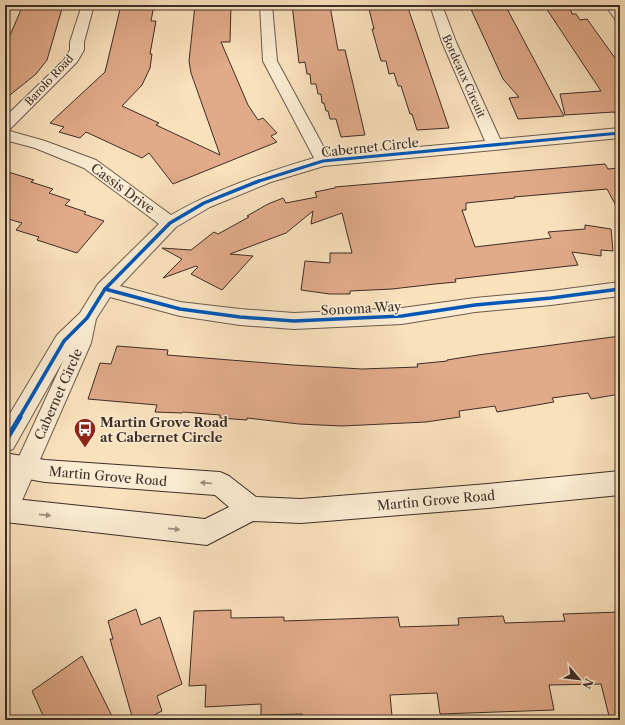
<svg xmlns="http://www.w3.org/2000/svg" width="625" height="725" font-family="'Libre Caslon Text',serif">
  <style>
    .building { fill: #e1aa89; stroke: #3d2e27 }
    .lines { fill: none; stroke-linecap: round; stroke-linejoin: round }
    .street-casing { stroke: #6c5b4c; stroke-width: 2 }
    .secondary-casing { stroke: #3d2e27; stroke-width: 2 }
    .street { fill: #fbecd3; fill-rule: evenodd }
    .secondary { fill: #fbecd3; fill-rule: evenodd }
    .cycleway-far2-casing { stroke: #fbecd3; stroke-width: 5 }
    .cycleway-far1-casing { stroke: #fbecd3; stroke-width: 6 }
    .cycleway-casing { stroke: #fbecd3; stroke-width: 8 }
    .cycleway-far2 { stroke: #0057b8; stroke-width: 3 }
    .cycleway-far1 { stroke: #0057b8; stroke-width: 3.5 }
    .cycleway { stroke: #0057b8; stroke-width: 5 }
    .oneway { fill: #9c8d7d }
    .labels { text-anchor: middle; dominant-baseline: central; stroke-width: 3; stroke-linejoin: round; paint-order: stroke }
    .far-street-label { font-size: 11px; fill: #3d2e27; stroke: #fbecd3 }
    .street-label { font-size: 13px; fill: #3d2e27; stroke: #fbecd3 }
    .poi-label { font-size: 13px; font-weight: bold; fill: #3d2e27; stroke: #fbecd3; text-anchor: start }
  </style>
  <rect width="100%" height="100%" fill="#f9e1bc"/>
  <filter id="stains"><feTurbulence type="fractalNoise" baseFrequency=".005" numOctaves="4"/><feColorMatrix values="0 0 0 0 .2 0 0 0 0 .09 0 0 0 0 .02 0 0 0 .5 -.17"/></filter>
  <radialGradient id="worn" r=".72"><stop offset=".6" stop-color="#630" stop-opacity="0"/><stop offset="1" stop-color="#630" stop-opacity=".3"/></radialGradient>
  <g class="building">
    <path d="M23,5h40l-16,55 -11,14 -31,25v-52z"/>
    <path d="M121,5h33l-3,16h5l-6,33h2l-2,14 -8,17 -20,21 37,17 -3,2 64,30 -29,-82 -2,-12 6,-56h36l-1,37h-9l27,63 10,15 5,-2 14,15 -6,3 6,6 -104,42 -24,-31 -7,5 -56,-26 -6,6 -21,-6 5,-5 -14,-4 55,-51z"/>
    <path d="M292,5l38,1 8,44h7l20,85 -24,2 -5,-18h-6l-2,-8h-2l-2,-8h-2l-1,-9h-3l-2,-10h-5l-1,-10h-3l-2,-12 -6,1z"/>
    <path d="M368,5h39l42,123 -32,2 -5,-16h-2l-9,-28h-3l-4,-13 -5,1 -3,-13h-5l-9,-32h2z"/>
    <path d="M469,5h36l59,111 -46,3 -9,-21 10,-1 -16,-18z"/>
    <path d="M544,5h25l3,9h4l4,6 7,-1 33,46v56l-6,-9 -49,3 -5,-21 41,-3z"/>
    <path d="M605,164l3,5 12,-1v45l-13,-24 -93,8 1,1 -49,5v7h-4l13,37 76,-9 -3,-6 37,-3v-4l26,4 2,22 -12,-1v6l-29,-4 6,13 -123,14 1,3 -21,2 -43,5 -42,2v3h-20l-29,-4 4,-29 25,2v-10h22l-10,-40 -31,11 2,-13 -27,22 -56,21 23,2 -31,34 -31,-16 7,-7 -2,-1 -33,12 19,-19 -20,-11 29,2 23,-18 4,2 31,-17 -2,-1 21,-12 15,-6 3,5 31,-6 -2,-5 20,-4v-1z"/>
    <path d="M5,171l29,9 -3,2 22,7 -4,4 21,7 -5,5 21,7 -2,2 20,7 -27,32 -40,-13 2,-3 -23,-7 6,-7 -17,-5z"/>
    <path d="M620,336v58l-29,5 -3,-6 -36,5 2,4 -57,10 -2,-6 -36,5 1,6 -34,5 -84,4 -43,-2 -52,-6v2l-27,-2v-3l-37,-3 -1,1 -27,-1 2,-7 -69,-6 12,-36 11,1 6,-18 51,4 -1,5 126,10 69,4 56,-2 -1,-3 30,-3v-1l31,-5z"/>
    <path d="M136,609l5,16 19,-8 22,67 -25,12 5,15 -18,9h-11l-23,-81h3l-5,-18z"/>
    <path d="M231,610v8l53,-1v4l114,-4 2,10 59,-2 -1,-7 45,-2 2,7 60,-2 -2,-7 57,-2v108h-10l-9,-36 -52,1 5,25 -114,4 -3,-21 -47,2 2,21 -60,3 -1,-3 -29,1v-3l-41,1v-11l-56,3 1,-22 -17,1 5,-75z"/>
    <path d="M82,656l32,64h-69l-13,-29z"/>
  </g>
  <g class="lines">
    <g class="street-casing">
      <g id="street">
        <path d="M82,5h12l-10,37v8l-7,12 -67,67 -4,1 39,11 51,19 75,55c45,-26 93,-42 143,-57l-51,-97 -3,-56h12l5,56 51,94 157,-14 -43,-99 -12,-37h12l14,37 44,97 120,-11v10l-296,28 -53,16 -61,25 -34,20 -56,59 60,16 60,7 54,4 108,-5 73,-10 76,-7 69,-9v14l-69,9 -76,7 -73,12 -108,5 -54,-4 -60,-9 -70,-19 -14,22 -5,24 -78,178 -8,3v-37l59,-128 -51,90 -8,3v-30l52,-87 23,-22 18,-29 61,-60 -75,-56 -49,-20 -30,-8v-23l59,-57 6,-10v-8z"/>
        <path d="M605,5h13l2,3v12l-5,-1z"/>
      </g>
    </g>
    <g class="secondary-casing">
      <path id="secondary" d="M5,453l40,7 175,12 9,4 27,21 45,2 187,-15 132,-13v24l-132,13 -187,15 -48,-2 -46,24 -202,-23v-24l200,21 24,-12 -14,-12 -170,-13 -40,-7z"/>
    </g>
    <use href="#street" class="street"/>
    <use href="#secondary" class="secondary"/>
    <g class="cycleway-far2-casing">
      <path id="cycleway-far2" d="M256,182l67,-21 297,-28"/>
    </g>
    <g class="cycleway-far1-casing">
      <g id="cycleway-far1">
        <path d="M105,289l75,20 60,8 54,4 108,-5 73,-11 76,-7 69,-9"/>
        <path d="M19,418l45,-77 23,-23 18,-29 65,-66 34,-20 55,-22"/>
      </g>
    </g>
    <g class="cycleway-casing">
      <path id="cycleway" d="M5,442l15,-25"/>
    </g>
    <use href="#cycleway-far2" class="cycleway-far2"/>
    <use href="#cycleway-far1" class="cycleway-far1"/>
    <use href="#cycleway" class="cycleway"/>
  </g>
  <defs><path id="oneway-solid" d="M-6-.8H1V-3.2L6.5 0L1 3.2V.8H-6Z"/></defs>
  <g class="oneway">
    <use href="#oneway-solid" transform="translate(206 483) rotate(-175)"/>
    <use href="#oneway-solid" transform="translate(45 515) rotate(6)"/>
    <use href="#oneway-solid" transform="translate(174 529) rotate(6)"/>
  </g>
  <defs>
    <g id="bus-pin" transform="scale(1.15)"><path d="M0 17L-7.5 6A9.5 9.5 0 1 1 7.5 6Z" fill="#8f2418" stroke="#fbecd3"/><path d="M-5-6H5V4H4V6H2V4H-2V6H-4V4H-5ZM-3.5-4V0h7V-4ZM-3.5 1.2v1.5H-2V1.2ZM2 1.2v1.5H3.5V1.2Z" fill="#fff"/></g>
  </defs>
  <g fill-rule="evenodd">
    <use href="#bus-pin" x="85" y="429"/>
  </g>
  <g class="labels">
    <g class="far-street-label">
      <text transform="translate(464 76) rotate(66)">Bordeaux Circuit</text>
      <text transform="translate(49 80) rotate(-47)">Barolo Road</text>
    </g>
    <g class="street-label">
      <text transform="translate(370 147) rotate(-6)">Cabernet Circle</text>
      <text transform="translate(123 188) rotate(36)">Cassis Drive</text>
      <text transform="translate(361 308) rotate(-3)">Sonoma Way</text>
      <text transform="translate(58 394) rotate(-66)">Cabernet Circle</text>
      <text transform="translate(108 476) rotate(5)">Martin Grove Road</text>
      <text transform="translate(436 500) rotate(-5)">Martin Grove Road</text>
    </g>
    <g class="poi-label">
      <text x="100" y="422">Martin Grove Road<tspan x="100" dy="15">at Cabernet Circle</tspan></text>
    </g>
  </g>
  <rect width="625" height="725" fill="none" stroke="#f9e1bc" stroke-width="20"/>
  <rect x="6" y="6" width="613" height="713" fill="none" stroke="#3d2e27" stroke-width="2"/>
  <rect x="10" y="10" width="605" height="705" fill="none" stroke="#3d2e27"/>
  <g transform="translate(579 679) rotate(118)" stroke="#fbecd3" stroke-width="3" paint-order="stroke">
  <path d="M0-3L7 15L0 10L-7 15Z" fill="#3d2e27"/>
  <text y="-6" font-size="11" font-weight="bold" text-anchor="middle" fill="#3d2e27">N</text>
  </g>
  <rect width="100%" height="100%" filter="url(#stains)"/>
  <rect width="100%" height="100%" fill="url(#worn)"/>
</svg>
